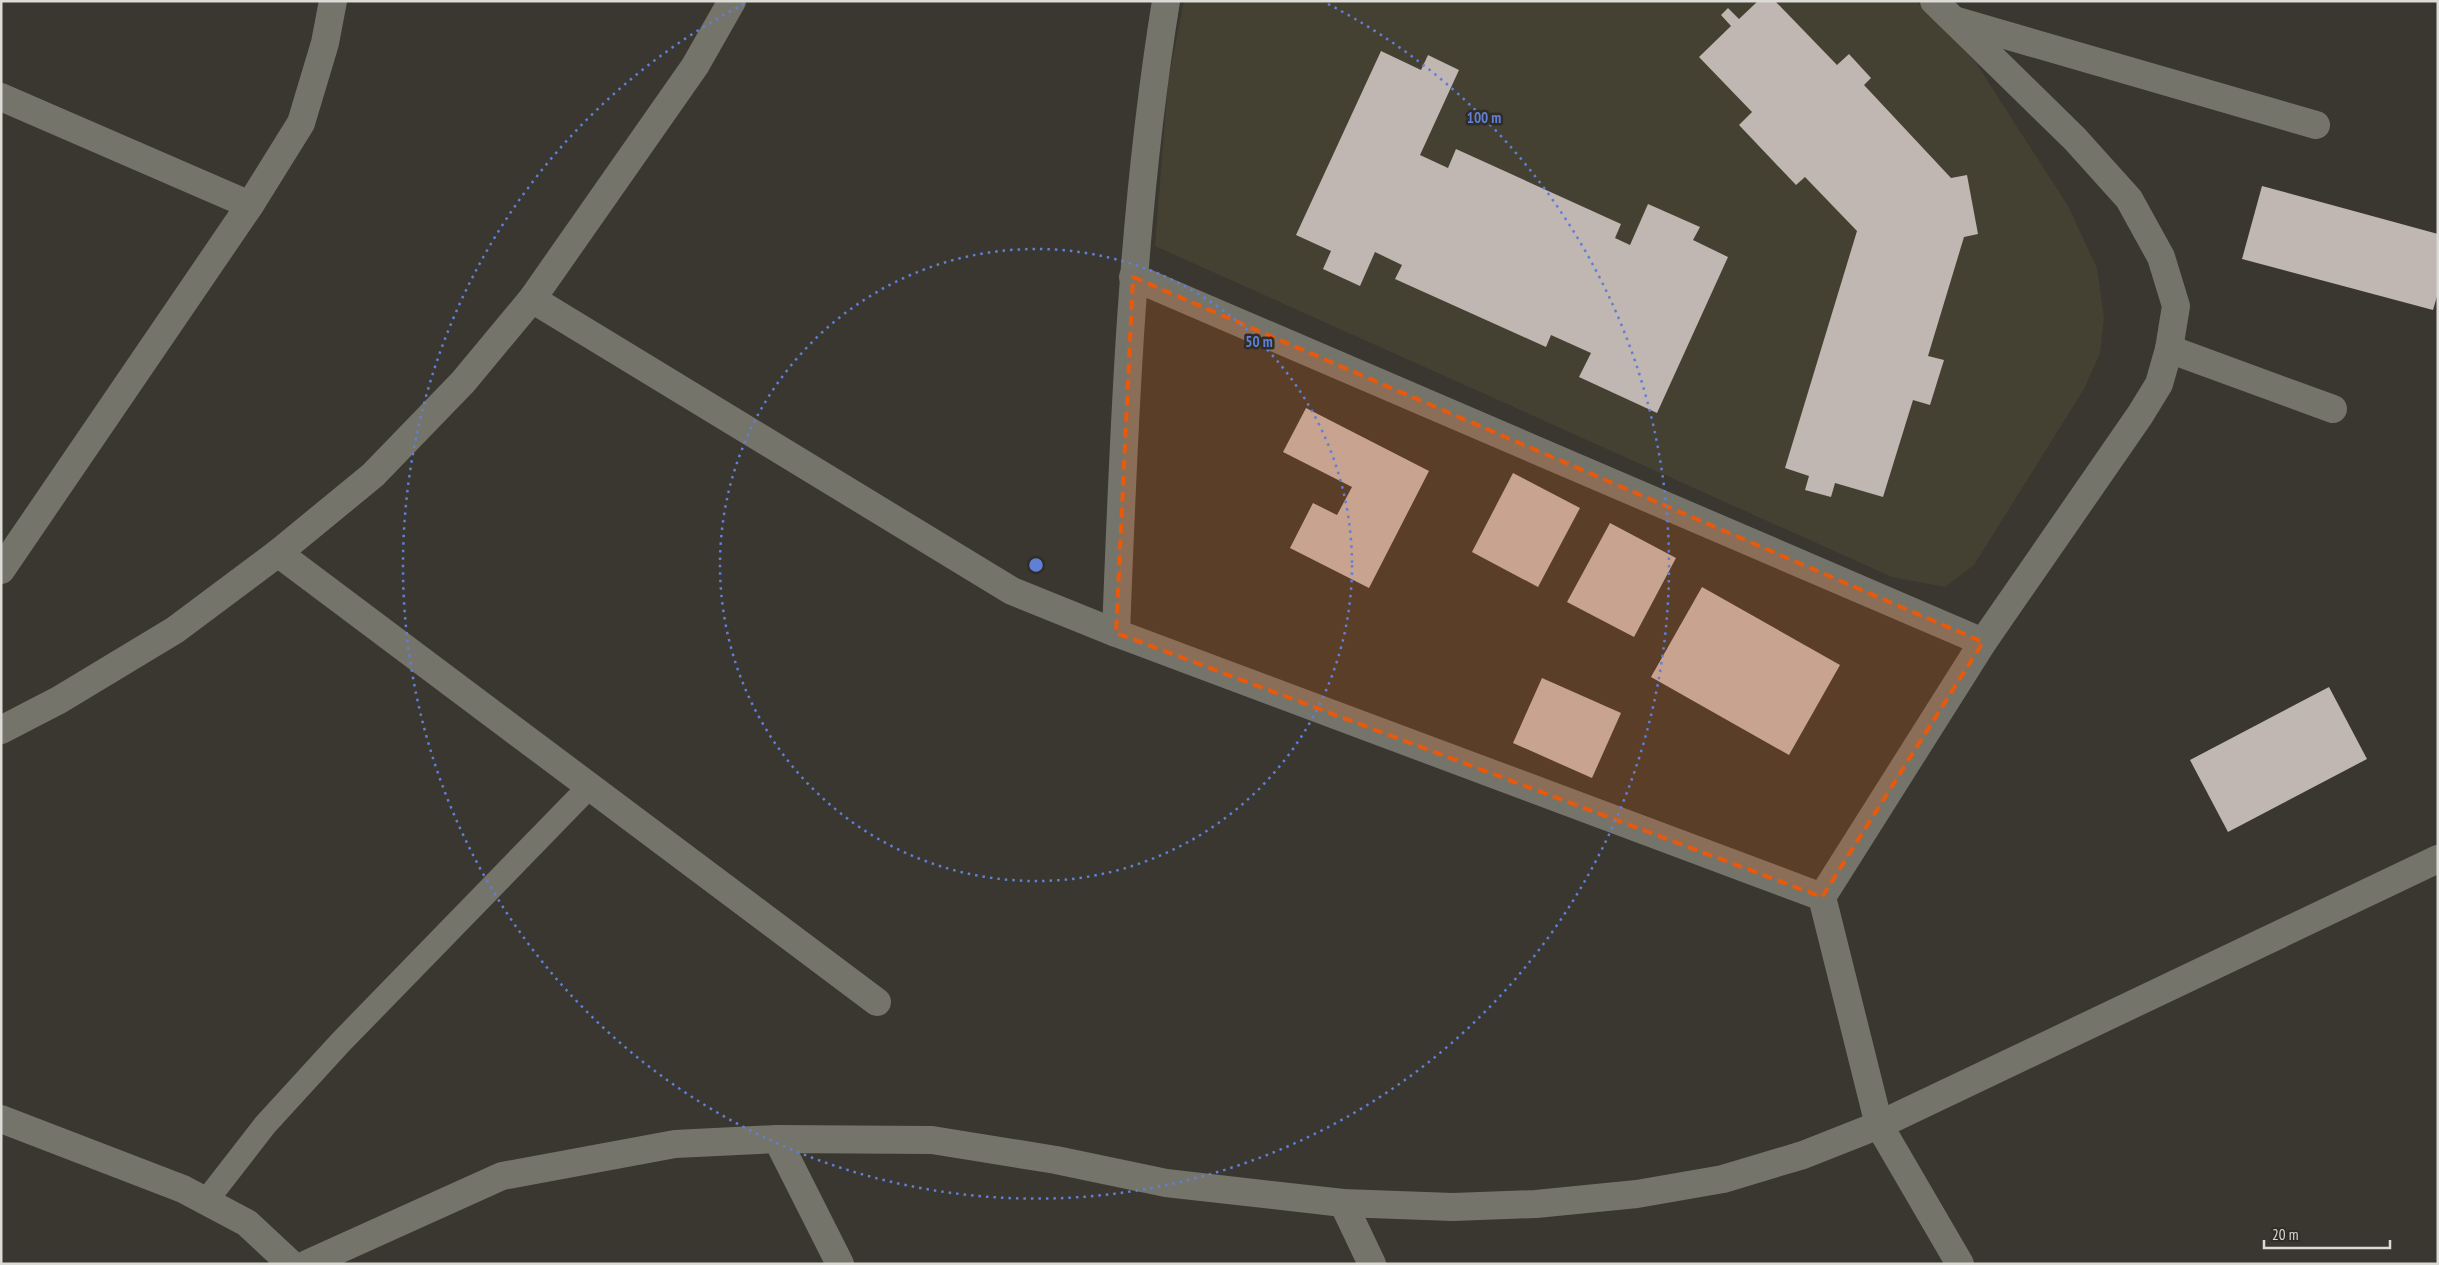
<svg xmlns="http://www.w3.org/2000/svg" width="2439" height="1265" font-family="'PT Sans Narrow',sans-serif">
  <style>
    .built { fill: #444133 }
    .building { fill: #c0b6b2 }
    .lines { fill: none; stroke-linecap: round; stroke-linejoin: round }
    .service { stroke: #75746b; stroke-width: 24 }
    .minor { stroke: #75746b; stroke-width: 28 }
    .marked { fill: #e8590c; fill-opacity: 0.2; stroke: #e8590c; stroke-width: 4; stroke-dasharray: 10 6; stroke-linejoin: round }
    .ring { fill: none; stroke: #607fd7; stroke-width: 2.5; stroke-dasharray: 2.5 5 }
    .centre { fill: #607fd7; stroke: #2f2d26; stroke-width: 2.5 }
    .ring-label { font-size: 15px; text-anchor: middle; font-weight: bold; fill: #607fd7; stroke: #2f2d26; stroke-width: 5; stroke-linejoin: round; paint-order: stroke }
  </style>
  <rect width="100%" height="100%" fill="#393730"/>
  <path class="built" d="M1184,1h732l60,62 92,143 29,62 7,50 -4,35 -16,36 -110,176 -29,22 -53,-10 -737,-331 13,-163z"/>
  <g class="building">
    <path d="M1758,1h17l62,64 12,-11 22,24 -7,7 87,93 16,-3 11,59 -14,3 -36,119 16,4 -14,45 -17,-5 -30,97 -48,-14 -4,14 -26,-7 4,-14 -24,-8 72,-237 -52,-54 -9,8 -57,-60 13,-13 -53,-55 32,-31 -10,-11 7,-7 11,11z"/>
    <path d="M1381,51l40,19 7,-15 31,15 -39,85 28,13 8,-19 165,75 -6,14 15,7 18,-41 52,23 -7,13 35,17 -71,156 -78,-36 12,-24 -40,-18 -5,12 -151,-68 7,-14 -27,-13 -15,34 -37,-17 8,-18 -35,-16z"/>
    <path d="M2262,186l176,48v59l-5,17 -191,-51z"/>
    <path d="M1306,408l123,63 -60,117 -79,-40 23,-45 24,12 15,-28 -69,-35z"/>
    <path d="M1513,473l67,35 -42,79 -66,-35z"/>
    <path d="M1610,523l66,35 -42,79 -67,-35z"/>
    <path d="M1702,587l138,78 -51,90 -138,-78z"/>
    <path d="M1542,678l79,35 -29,65 -79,-35z"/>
    <path d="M2329,687l38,72 -139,73 -38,-72z"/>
  </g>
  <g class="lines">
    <path class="service" d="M206,1201l59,-76 75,-82 249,-256"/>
    <g class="minor">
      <path d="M1934,1l141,138 54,60 32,58 15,49 -7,43 -10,35 -19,31 -157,227 -161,255 57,228 81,139"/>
      <path d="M1957,21l359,104"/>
      <path d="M1,97l249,108"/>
      <path d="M1133,277l850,365"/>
      <path d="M532,299l480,292 104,42 706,264"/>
      <path d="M2169,349l164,60"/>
      <path d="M278,553l599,449"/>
      <path d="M1,570l249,-365 51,-82 24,-80 8,-42"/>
      <path d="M1116,633c8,-211 16,-423 50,-632"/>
      <path d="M1,730l58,-30 116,-70 103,-77 95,-78 90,-93 69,-83 163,-233 37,-65"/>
      <path d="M1,1119l182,70 64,34 44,41"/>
      <path d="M777,1139l63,125"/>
      <path d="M1343,1203l29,61"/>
      <path d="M307,1264l195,-88 173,-32 102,-5 155,1 124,20 110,23 177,20 110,4 83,-3 101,-10 86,-15 80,-24 76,-30 559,-266"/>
    </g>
  </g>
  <path class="marked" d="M1133,277l850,365 -161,255 -706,-264z"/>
  <g class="ring">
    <circle cx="1036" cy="565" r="316"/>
    <path d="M1328 4A633 633 0 1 1 744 4"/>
  </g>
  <circle cx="1036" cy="565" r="8" class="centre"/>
  <g class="ring-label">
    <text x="1484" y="123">100 m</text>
    <text x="1259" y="347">50 m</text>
  </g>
  <rect width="2439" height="1265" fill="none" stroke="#dcdbd6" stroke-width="5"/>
  <path d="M2264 1240v8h126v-8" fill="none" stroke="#dcdbd6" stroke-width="2.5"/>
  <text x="2272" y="1240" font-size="15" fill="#dcdbd6" stroke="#2f2d26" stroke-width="4" paint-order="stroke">20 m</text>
</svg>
